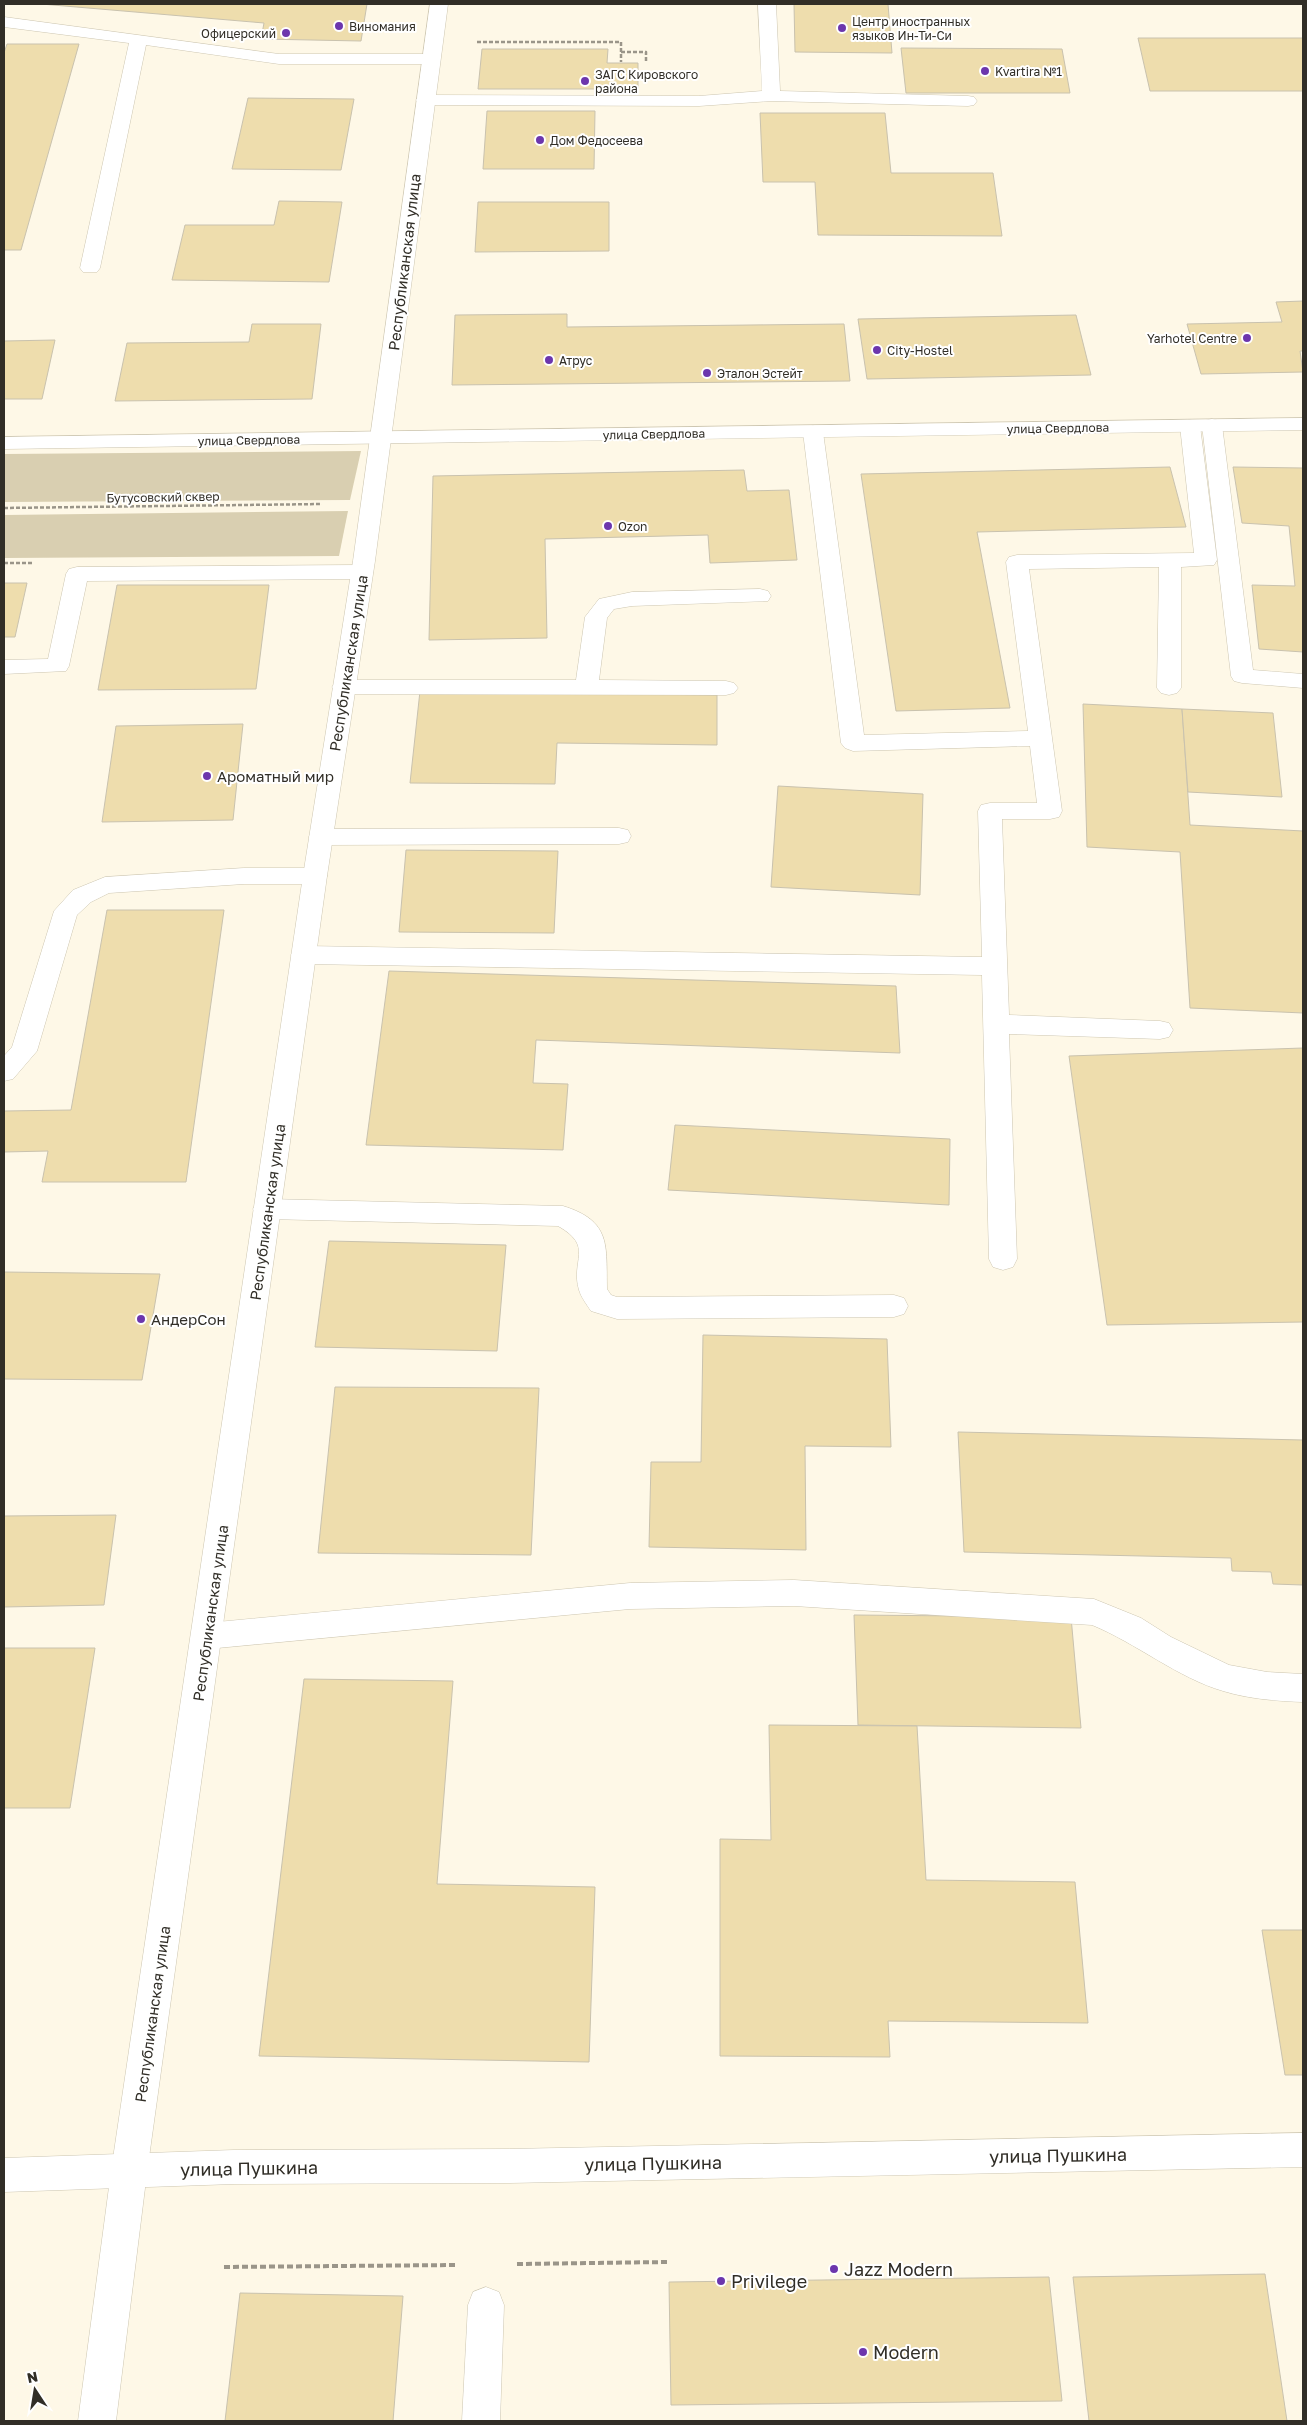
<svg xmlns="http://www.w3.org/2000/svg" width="1307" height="2425" font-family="'Golos Text',sans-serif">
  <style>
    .green { fill: #d9cfb1 }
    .building { fill: #eeddad; stroke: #c9c2ae }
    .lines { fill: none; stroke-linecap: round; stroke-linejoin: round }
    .service-casing { stroke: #cdc6b1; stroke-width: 1 }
    .minor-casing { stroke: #cdc6b1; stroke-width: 1 }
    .secondary-casing { stroke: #cdc6b1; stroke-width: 1 }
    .path-far1 { stroke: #9a9589; stroke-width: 2.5; stroke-dasharray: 4 2; stroke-linecap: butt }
    .path { stroke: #9a9589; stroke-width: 4; stroke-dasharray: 6 3; stroke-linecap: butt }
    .service { fill: #fff; fill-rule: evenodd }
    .minor { fill: #fff; fill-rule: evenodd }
    .secondary { fill: #fff; fill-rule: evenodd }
    .poi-dot { fill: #6c36ad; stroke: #fff; stroke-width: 2 }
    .labels { text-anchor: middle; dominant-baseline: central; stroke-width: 4; stroke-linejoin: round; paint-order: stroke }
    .far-poi-label { font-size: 12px; fill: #312e27; stroke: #fff; text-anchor: start }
    .far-street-label { font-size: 12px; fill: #312e27; stroke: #fff }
    .street-label { font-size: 15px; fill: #312e27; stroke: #fff }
    .poi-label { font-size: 15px; fill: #312e27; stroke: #fff; text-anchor: start }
    .near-street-label { font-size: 18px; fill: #312e27; stroke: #fff }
    .near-poi-label { font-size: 18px; fill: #312e27; stroke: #fff; text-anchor: start }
  </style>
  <rect width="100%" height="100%" fill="#fef8e7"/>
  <g class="green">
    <path d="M361,451l-11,49 -346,2v-48z"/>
    <path d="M348,511l-9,45 -335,2v-43z"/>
  </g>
  <g class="building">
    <path d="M41,4h326l-6,37 -100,-2 3,-16z"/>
    <path d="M794,4h94l4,49 -97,-1z"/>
    <path d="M1138,38h165v53h-153z"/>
    <path d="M7,44h72l-58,206h-17v-197z"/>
    <path d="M901,48l161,1 8,44h-164z"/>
    <path d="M482,49h126l-1,14h31v26h-160z"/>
    <path d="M248,98l106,1 -13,71 -109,-1z"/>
    <path d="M487,111h108l-1,58h-111z"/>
    <path d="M760,113h125l6,60h102l9,63 -184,-1 -3,-53h-52z"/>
    <path d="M279,201l63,1 -13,80 -157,-2 13,-55h89z"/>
    <path d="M478,202h131v49l-134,1z"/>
    <path d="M1303,301v50h-3l3,21 -102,2 -14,-50 95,-2 -6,-20z"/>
    <path d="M567,314v13l277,-3 6,57 -398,4 3,-70z"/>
    <path d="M1076,315l15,60 -224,4 -9,-60z"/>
    <path d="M252,324h69l-9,75 -197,2 12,-58 122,-1z"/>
    <path d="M55,340l-13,59h-38v-58z"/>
    <path d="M1170,467l16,60 -209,5 33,176 -114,3 -35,-237z"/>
    <path d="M1233,467l70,1v184l-44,-3 -7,-64 43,1 -6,-60 -47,-3z"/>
    <path d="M744,470l3,21 42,-1 8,70 -87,3 -2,-28 -163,4 2,99 -118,2 4,-164z"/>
    <path d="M4,583h23l-12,54h-11z"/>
    <path d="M117,585h152l-13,104 -158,1z"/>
    <path d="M420,691l297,4v50l-160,-2 -2,41 -145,-1z"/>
    <path d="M1083,704l99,5 8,116 113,6v182l-113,-5 -10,-156 -93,-5z"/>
    <path d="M1182,709l91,4 9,84 -94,-5z"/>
    <path d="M243,724l-10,96 -131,2 14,-96z"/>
    <path d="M778,786l145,8 -3,101 -149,-8z"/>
    <path d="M406,850l152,1 -4,82 -155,-1z"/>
    <path d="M107,910h117l-38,272h-144l6,-31 -44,1v-41l67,-1z"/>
    <path d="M389,971l507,15 4,67 -364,-13 -3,43 35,1 -5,66 -197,-5z"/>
    <path d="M1303,1048v274l-196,3 -38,-269z"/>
    <path d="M675,1125l275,14 -1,66 -281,-15z"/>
    <path d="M329,1241l177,4 -9,106 -182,-4z"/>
    <path d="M4,1272l156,2 -18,106 -138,-1z"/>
    <path d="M703,1335l184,4 4,108 -86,-1 1,104 -157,-3 2,-85h50z"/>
    <path d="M335,1387l204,1 -8,167 -213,-2z"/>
    <path d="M958,1432l345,8v145l-30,-1 -2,-12 -39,-1 -1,-13 -267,-6z"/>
    <path d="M116,1515l-12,90 -100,2v-91z"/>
    <path d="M854,1615l217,2 10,111 -223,-3z"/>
    <path d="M4,1648h91l-25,160h-66z"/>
    <path d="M304,1679l149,2 -16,203 158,3 -6,175 -330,-6z"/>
    <path d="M769,1725l148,1 9,154 149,2 13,141 -200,-2 2,36 -170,-1v-217l51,1z"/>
    <path d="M1262,1930h41v145h-18z"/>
    <path d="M1265,2274l22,147h-198l-16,-144z"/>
    <path d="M1049,2277l13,124 -391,4 -2,-123z"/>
    <path d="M240,2293l163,3 -10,125h-168z"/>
  </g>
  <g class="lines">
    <g class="service-casing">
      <g id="service">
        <path d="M758,4h18l4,87 188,5 6,1 3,4 -3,4 -6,1 -197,-5 -72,5 -274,-1 -6,-1 -3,-4 3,-4 6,-1 274,1 63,-5z"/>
        <path d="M4,17l275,37h151l6,1 3,4 -3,4 -6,1h-151l-133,-19 -46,223 -3,4h-14l-3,-4 49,-225 -125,-16z"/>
        <path d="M1212,419l7,2 3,4 31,245 50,4v14l-61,-5 -8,-2 -3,-5 -29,-251 3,-4z"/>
        <path d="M1190,420l7,2 3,4 17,134 -3,5 -33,2v121l-4,5 -8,2 -8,-2 -4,-5 2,-121 -130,2 33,242 -3,6 -9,2h-48l7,196 151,6 9,2 4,7 -4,7 -9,2 -151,-5 8,225 -4,8 -10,3 -10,-3 -4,-8 -7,-284 -678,-11 -9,-3 -4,-6 4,-6 9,-3 678,11 -4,-146 3,-6 9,-2h47l-7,-57 -177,5 -8,-3 -4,-5 -38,-311 3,-4 7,-2 7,2 3,4 41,303 164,-4 -22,-169 3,-5 8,-2 177,-2 -14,-127 3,-4z"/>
        <path d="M362,565l8,2 3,5 -3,5 -8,2 -275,2 -18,85 -3,5 -62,3v-14l44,-1 18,-85 3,-5 8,-2z"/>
        <path d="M760,589l8,2 3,5 -3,5 -136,5 -18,3 -7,9 -8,62 127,1 8,2 4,5 -4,5 -8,2 -382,-1 -8,-2 -4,-5 4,-5 8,-2h232l9,-63 14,-18 33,-7z"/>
        <path d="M619,828l9,2 3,6 -3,6 -9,2 -298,1 -9,-2 -3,-6 3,-6 9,-2z"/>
        <path d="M244,868h71l9,2 3,6 -3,6 -9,2h-71l-135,9 -18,9 -14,13 -40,136 -24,28 -9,2v-25l8,-9 42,-136 19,-21 32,-13z"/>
        <path d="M267,1199l296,7c49,15 43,40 44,83l4,6 6,2 277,-2 10,3 4,8 -4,8 -10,3 -277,2 -26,-8c-4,-6 -10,-14 -12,-21 -9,-30 16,-43 -21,-64l-291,-7 -10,-3 -4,-7 4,-7z"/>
        <path d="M794,1580l300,19 47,19 30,19 58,28 38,7 36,2v28c-26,-1 -54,-3 -80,-11 -45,-13 -87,-48 -131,-66l-298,-19 -164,3 -423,40 -11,-4 -5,-9 5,-9 11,-4 423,-40z"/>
        <path d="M486,2287l13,5 5,13 -4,116h-38l6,-116 5,-13z"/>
      </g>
    </g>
    <g class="minor-casing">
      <g id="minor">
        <path d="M1303,418v12l-1299,19v-12z"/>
        <path d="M1303,2133v34l-794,16 -275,1 -230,8v-34l230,-8 275,-1z"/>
      </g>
    </g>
    <g class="secondary-casing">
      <path id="secondary" d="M430,4h18l-73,557 -48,315 -180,1296 -31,249h-38l33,-249 192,-1296 50,-315z"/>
    </g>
    <g class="path-far1">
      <path d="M477,42h144v20"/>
      <path d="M621,52h25v9"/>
      <path d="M4,508l318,-4"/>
      <path d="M4,563h29"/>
    </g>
    <g class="path">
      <path d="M517,2264l151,-2"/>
      <path d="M224,2267l232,-2"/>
    </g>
    <use href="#service" class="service"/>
    <use href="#minor" class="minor"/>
    <use href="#secondary" class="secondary"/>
  </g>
  <g class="poi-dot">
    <circle cx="339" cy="26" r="5"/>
    <circle cx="842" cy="28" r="5"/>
    <circle cx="286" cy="33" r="5"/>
    <circle cx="985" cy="71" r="5"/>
    <circle cx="585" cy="81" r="5"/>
    <circle cx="540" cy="140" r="5"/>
    <circle cx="1247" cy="338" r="5"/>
    <circle cx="877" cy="350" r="5"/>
    <circle cx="549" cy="360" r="5"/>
    <circle cx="707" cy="373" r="5"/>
    <circle cx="608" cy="526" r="5"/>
    <circle cx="207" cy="776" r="5"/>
    <circle cx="141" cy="1319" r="5"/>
    <circle cx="834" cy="2269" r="5"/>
    <circle cx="721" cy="2281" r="5"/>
    <circle cx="863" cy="2352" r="5"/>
  </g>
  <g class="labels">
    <g class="far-poi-label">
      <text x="852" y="21">Центр иностранных<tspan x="852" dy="14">языков Ин-Ти-Си</tspan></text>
      <text x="349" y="26">Виномания</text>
      <text x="276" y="33" text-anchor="end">Офицерский</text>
      <text x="995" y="71">Kvartira №1</text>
      <text x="595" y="74">ЗАГС Кировского<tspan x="595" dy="14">района</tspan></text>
      <text x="550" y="140">Дом Федосеева</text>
      <text x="1237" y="338" text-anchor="end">Yarhotel Centre</text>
      <text x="887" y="350">City-Hostel</text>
      <text x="559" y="360">Атрус</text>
      <text x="717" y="373">Эталон Эстейт</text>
      <text x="618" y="526">Ozon</text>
    </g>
    <g class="far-street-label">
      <text transform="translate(1058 428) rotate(-1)">улица Свердлова</text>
      <text transform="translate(654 434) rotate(-1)">улица Свердлова</text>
      <text transform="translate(249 440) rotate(-1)">улица Свердлова</text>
      <text transform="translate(163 497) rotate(-1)">Бутусовский сквер</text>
    </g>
    <g class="street-label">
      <text transform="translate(404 262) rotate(-83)">Республиканская улица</text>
      <text transform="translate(348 663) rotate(-81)">Республиканская улица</text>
      <text transform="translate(267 1212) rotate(-82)">Республиканская улица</text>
      <text transform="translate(210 1613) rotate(-82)">Республиканская улица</text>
      <text transform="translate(152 2014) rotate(-82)">Республиканская улица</text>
    </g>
    <g class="poi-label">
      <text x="217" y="776">Ароматный мир</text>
      <text x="151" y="1319">АндерСон</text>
    </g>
    <g class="near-street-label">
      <text transform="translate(1058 2155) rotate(-1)">улица Пушкина</text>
      <text transform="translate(653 2163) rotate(-1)">улица Пушкина</text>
      <text transform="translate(249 2168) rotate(-1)">улица Пушкина</text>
    </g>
    <g class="near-poi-label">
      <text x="844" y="2269">Jazz Modern</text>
      <text x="731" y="2281">Privilege</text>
      <text x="873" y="2352">Modern</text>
    </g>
  </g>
  <rect width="1307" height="2425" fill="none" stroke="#312e27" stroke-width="10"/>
  <g transform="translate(35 2390) rotate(348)" stroke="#ffffff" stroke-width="4" paint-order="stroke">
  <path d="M0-4L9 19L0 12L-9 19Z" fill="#312e27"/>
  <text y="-8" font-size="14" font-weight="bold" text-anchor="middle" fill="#312e27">N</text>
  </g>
</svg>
